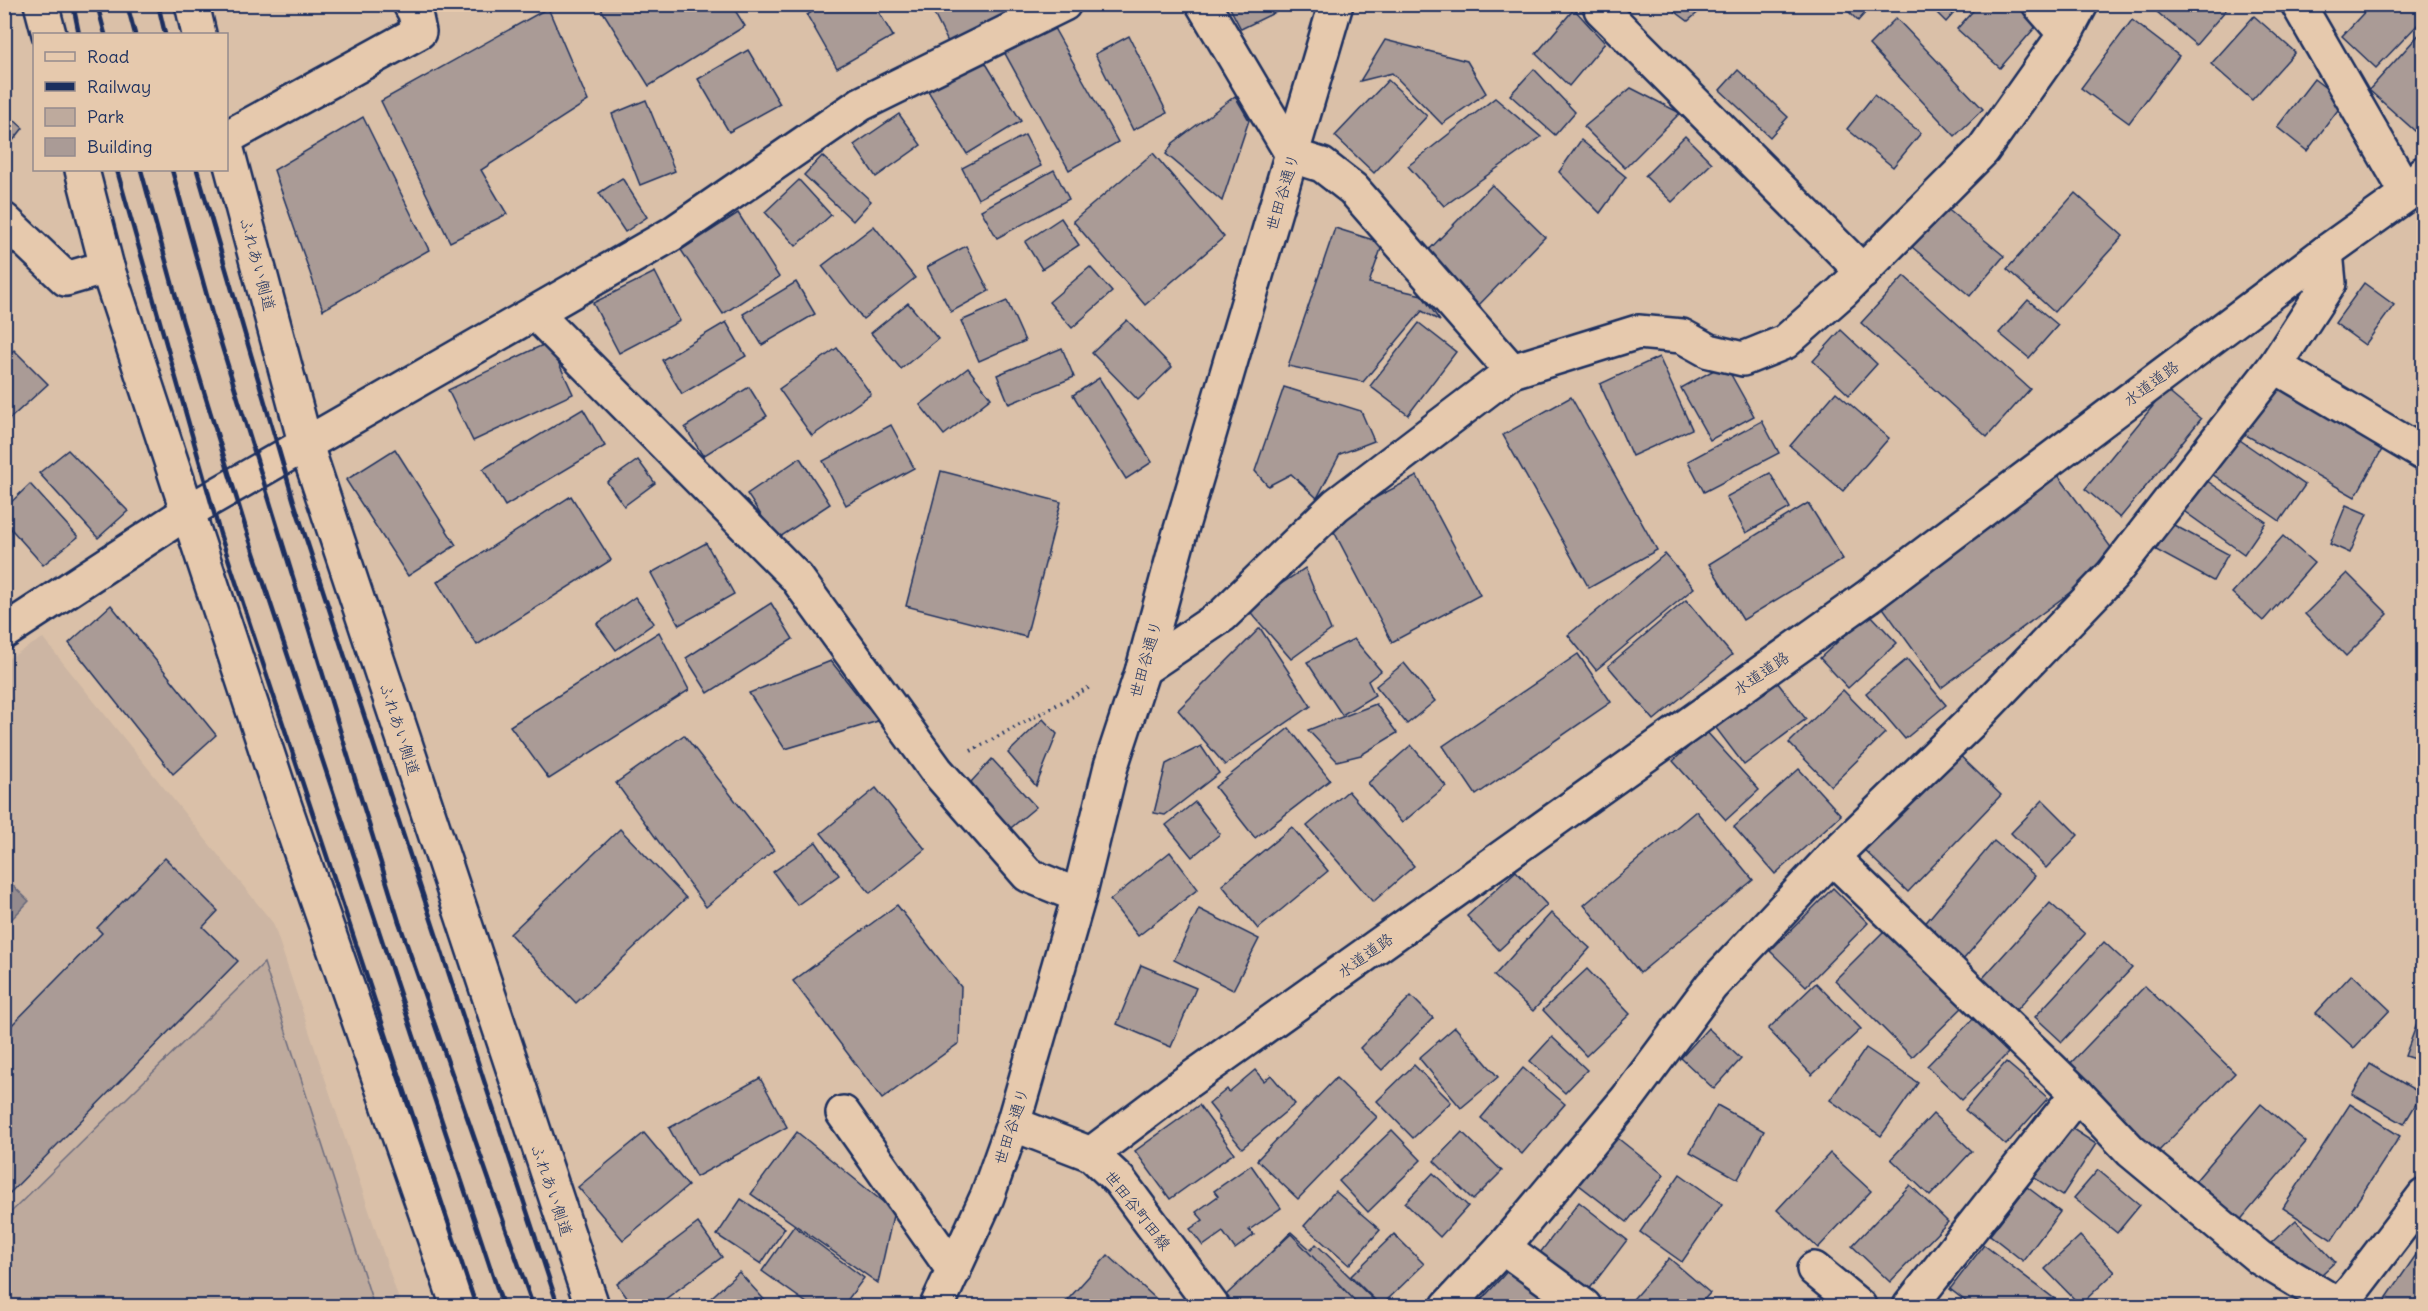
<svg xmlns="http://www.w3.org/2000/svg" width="2428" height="1311" font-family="Delius,'Klee One',sans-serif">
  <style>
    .built { fill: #ccb5a3 }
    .green { fill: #beaa9d; stroke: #6c6c7e; stroke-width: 1.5 }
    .water { fill: #968c8e; stroke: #65677b; stroke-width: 1.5 }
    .building { fill: #aa9b96; stroke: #1b2f5e; stroke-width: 1.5 }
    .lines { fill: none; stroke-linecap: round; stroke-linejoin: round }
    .minor-casing { stroke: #1b2f5e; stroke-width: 38 }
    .major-casing { stroke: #1b2f5e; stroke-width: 38 }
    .path { stroke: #1b2f5e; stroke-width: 4; stroke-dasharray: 1.5 4.5; stroke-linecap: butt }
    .minor { stroke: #e6c9ad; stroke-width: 33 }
    .major { stroke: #e6c9ad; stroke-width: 33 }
    .rail { stroke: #1b2f5e; stroke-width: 4.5 }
    .labels { text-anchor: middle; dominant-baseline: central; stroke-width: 5; stroke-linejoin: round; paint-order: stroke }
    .street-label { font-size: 16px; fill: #1b2f5e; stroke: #e6c9ad }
  </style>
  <rect width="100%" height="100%" fill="#dac0a8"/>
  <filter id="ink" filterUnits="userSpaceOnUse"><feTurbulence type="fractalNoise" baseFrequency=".0167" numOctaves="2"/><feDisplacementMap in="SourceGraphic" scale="12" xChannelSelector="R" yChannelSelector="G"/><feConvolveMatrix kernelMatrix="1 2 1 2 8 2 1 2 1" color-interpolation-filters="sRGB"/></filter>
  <g filter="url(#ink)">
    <path class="built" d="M43,638l230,285 128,383h-396l-1,-645z"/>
    <path class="green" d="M264,963l110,343h-369v-88z"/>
    <path class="water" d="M5,878l24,23 -24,25h-1z"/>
    <g class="building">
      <path d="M598,4h133l14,22 -96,60z"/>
      <path d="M824,4h50l19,32 -56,32 -30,-53z"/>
      <path d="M929,4h104l-82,44z"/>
      <path d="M1228,4h44l4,8 -35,17z"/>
      <path d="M1665,4h43l-20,17z"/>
      <path d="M1841,4h32l-15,17z"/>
      <path d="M1928,4h34l-16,18z"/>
      <path d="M1979,4h39l21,19 -39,45 -43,-39z"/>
      <path d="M2161,4h70l-35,41 -40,-34z"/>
      <path d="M2372,4h52v14l-48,50 -34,-32z"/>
      <path d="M548,8l40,93 -107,69 26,44 -57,28 -69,-141z"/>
      <path d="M1574,9l31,34 -36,43 -33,-32z"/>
      <path d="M2254,16l41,36 -43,48 -41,-36z"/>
      <path d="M1896,18l87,91 -28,27 -86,-91z"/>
      <path d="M2132,20l47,36 -50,67 -48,-35z"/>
      <path d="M1050,21l68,121 -49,28 -67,-122z"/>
      <path d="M2424,29v110l-55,-49z"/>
      <path d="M1129,36l38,77 -34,17 -38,-76z"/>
      <path d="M1385,40l82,21 19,32 -44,31 -50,-51 -32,8z"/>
      <path d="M748,50l32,54 -51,28 -31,-53z"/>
      <path d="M982,57l39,64 -54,33 -39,-63z"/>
      <path d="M1534,69l41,43 -20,23 -45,-40z"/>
      <path d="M1738,70l50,47 -18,20 -50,-47z"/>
      <path d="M2314,79l30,23 -37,49 -30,-24z"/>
      <path d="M1388,80l39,36 -53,57 -39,-37z"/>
      <path d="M1631,88l49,25 -55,55 -41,-41z"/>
      <path d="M1874,95l47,38 -28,34 -46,-38z"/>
      <path d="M1235,96l14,24 -27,81 -56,-47 7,-11z"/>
      <path d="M1495,98l46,39 -97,69 -36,-40z"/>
      <path d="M646,100l29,71 -35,14 -28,-71z"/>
      <path d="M4,111l19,17 -19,24z"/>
      <path d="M899,114l22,31 -45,32 -22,-32z"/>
      <path d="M363,117l66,133 -106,60 -49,-140z"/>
      <path d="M1025,135l16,31 -63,33 -16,-31z"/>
      <path d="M1685,136l27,27 -40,39 -27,-26z"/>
      <path d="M1581,140l45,37 -26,36 -41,-41z"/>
      <path d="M1153,153l71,84 -79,68 -72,-84z"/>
      <path d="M822,156l49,45 -18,20 -49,-46z"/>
      <path d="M1054,170l15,29 -72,39 -16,-28z"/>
      <path d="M622,178l25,39 -22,15 -26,-39z"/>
      <path d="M799,180l32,35 -35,31 -31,-34z"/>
      <path d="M1492,185l53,52 -68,70 -53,-52z"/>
      <path d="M2075,193l48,43 -69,76 -47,-43z"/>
      <path d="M1945,207l59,49 -34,40 -58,-49z"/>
      <path d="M738,213l41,64 -56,37 -42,-64z"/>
      <path d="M1061,218l18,27 -37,24 -17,-27z"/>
      <path d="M874,226l41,52 -52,41 -41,-53z"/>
      <path d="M1335,228l48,15 -14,40 53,12 18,26 -18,-10 -59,71 -75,-16z"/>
      <path d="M966,246l23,45 -38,21 -24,-45z"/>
      <path d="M1090,267l22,25 -40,36 -23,-26z"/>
      <path d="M655,272l25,49 -61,32 -26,-50z"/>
      <path d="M1904,276l126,113 -43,48 -126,-114z"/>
      <path d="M796,282l19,32 -53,31 -19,-31z"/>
      <path d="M2364,283l30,22 -29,40 -30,-22z"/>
      <path d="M2028,300l30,25 -29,33 -30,-25z"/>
      <path d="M1007,301l18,40 -46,20 -18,-40z"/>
      <path d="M908,303l30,36 -37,30 -30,-36z"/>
      <path d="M1127,320l45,47 -34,33 -46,-47z"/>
      <path d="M726,322l20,34 -64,38 -20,-34z"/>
      <path d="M1419,323l37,29 -48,63 -38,-29z"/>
      <path d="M1841,330l36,34 -28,31 -36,-34z"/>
      <path d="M549,342l24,52 -100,47 -25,-51z"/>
      <path d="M837,348l34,46 -59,42 -33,-47z"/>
      <path d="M1062,348l12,29 -65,27 -12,-29z"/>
      <path d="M14,350l34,34 -44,40v-65z"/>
      <path d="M1659,357l33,72 -60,27 -32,-72z"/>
      <path d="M1725,364l29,52 -44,24 -29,-52z"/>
      <path d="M968,368l23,30 -47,37 -24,-30z"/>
      <path d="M1099,378l53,84 -26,17 -53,-84z"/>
      <path d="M2273,383l111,63 -29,51 -111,-63z"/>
      <path d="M749,387l18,29 -64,40 -18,-29z"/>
      <path d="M1284,387l77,24 13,30 -34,13 -23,44 -26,-24 -23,12 -13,-15z"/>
      <path d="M2166,390l35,29 -81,99 -35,-29z"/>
      <path d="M1836,392l53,46 -46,53 -53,-45z"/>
      <path d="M1571,397l86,153 -68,38 -86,-153z"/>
      <path d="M583,409l22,37 -100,60 -22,-37z"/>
      <path d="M1762,421l17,32 -75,39 -16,-31z"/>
      <path d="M891,425l23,43 -68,37 -23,-44z"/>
      <path d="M2237,438l68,47 -25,36 -68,-47z"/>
      <path d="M395,449l61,96 -48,31 -62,-96z"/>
      <path d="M68,450l60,61 -30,27 -59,-65z"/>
      <path d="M800,458l30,46 -53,35 -30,-45z"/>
      <path d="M638,460l17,23 -31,23 -17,-24z"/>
      <path d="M941,471l120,31 -35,135 -120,-31z"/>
      <path d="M1770,473l20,35 -44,25 -20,-36z"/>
      <path d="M2058,475l60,82 -177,131 -60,-83z"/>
      <path d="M1417,476l63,119 -88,47 -63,-120z"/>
      <path d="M2203,478l63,44 -22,32 -63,-45z"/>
      <path d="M30,484l48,53 -35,28 -39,-44v-12z"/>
      <path d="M571,496l40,64 -134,85 -40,-63z"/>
      <path d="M1808,503l35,56 -100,61 -34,-56z"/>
      <path d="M2346,505l21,9 -17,39 -20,-9z"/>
      <path d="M2170,523l58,31 -15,27 -57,-31z"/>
      <path d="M2283,536l31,27 -51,58 -31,-28z"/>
      <path d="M706,543l28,51 -55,31 -28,-52z"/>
      <path d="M1665,554l29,34 -98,82 -28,-35z"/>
      <path d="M1305,568l26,62 -40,29 -45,-52z"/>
      <path d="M2347,573l41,41 -42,42 -41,-42z"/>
      <path d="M635,597l19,26 -38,27 -19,-26z"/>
      <path d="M1686,600l46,55 -78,65 -46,-54z"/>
      <path d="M771,603l22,36 -85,54 -22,-35z"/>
      <path d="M111,605l105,130 -43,39 -104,-131z"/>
      <path d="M1869,613l28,30 -49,45 -28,-30z"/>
      <path d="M1260,628l51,78 -86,59 -47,-55z"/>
      <path d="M659,632l30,58 -140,89 -39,-53z"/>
      <path d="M1354,639l27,32 -13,10 7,14 -33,20 -35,-53z"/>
      <path d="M1578,654l33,48 -135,93 -33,-49z"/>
      <path d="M1907,659l39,46 -41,34 -39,-46z"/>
      <path d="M831,661l47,60 -93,28 -36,-56z"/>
      <path d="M1404,663l31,38 -28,23 -31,-38z"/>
      <path d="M1777,682l29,37 -62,46 -28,-37z"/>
      <path d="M1843,690l42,43 -54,53 -42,-43z"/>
      <path d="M1376,704l21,29 -36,22 -24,6 -29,-31z"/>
      <path d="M1043,719l14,15 -21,52 -28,-33z"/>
      <path d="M1289,728l41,52 -75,58 -40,-51z"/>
      <path d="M1706,731l53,59 -33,30 -53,-59z"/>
      <path d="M684,735l90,115 -68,57 -90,-124z"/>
      <path d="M1411,745l35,41 -44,37 -34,-40z"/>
      <path d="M1201,746l18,27 -54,42 -11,-2 12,-49z"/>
      <path d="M1952,748l49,47 -93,97 -49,-47z"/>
      <path d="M992,759l44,48 -30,25 -35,-50z"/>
      <path d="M1799,769l42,46 -66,59 -41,-47z"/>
      <path d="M876,788l49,61 -55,44 -49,-60z"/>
      <path d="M1348,791l66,75 -41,36 -66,-76z"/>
      <path d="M2043,800l35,35 -32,33 -35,-35z"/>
      <path d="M1195,802l25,32 -28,23 -26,-32z"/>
      <path d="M1696,811l57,69 -113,93 -56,-68z"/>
      <path d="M1292,827l36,44 -70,58 -36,-44z"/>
      <path d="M620,829l66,69 -110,105 -66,-69z"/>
      <path d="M1994,841l41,35 -72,84 -40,-34z"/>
      <path d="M816,842l23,33 -42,30 -24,-33z"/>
      <path d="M1170,852l28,37 -60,47 -28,-36z"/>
      <path d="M165,858l53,53 -15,16 35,34 -234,238v-166l98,-100 -5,-5z"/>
      <path d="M1516,871l31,34 -48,45 -32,-34z"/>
      <path d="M1833,888l35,35 -62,63 -36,-35z"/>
      <path d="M2050,903l35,31 -68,76 -35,-31z"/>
      <path d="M897,905l64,82 -2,56 -77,56 -89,-118z"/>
      <path d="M1199,909l60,30 -26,51 -59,-30z"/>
      <path d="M1551,913l39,35 -57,63 -39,-35z"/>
      <path d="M1888,927l78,77 -54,53 -77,-77z"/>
      <path d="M2104,942l28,26 -70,74 -27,-25z"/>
      <path d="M1141,965l55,23 -25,59 -54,-23z"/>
      <path d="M1587,969l43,45 -44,42 -43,-46z"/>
      <path d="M2352,974l38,36 -36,38 -38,-35z"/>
      <path d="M1816,983l45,46 -49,46 -44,-46z"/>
      <path d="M2145,986l90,87 -82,84 -89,-87z"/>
      <path d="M1411,996l22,22 -51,52 -22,-22z"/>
      <path d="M2421,1013l3,1v48l-19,-6z"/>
      <path d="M1973,1019l35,34 -46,47 -35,-34z"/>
      <path d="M1455,1027l43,50 -37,31 -42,-50z"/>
      <path d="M1708,1028l33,31 -27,30 -33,-31z"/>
      <path d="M1552,1037l35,33 -22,23 -35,-32z"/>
      <path d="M1866,1048l52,35 -37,53 -51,-36z"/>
      <path d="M2006,1062l42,36 -42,47 -41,-35z"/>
      <path d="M2370,1064l52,30 -18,30 -52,-30z"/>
      <path d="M1414,1065l37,37 -38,36 -36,-37z"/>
      <path d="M1523,1068l42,36 -43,50 -41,-36z"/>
      <path d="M1255,1070l9,11 7,-6 24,29 -53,44 -24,-29 2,-1 -11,-14 18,-15 2,3z"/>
      <path d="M760,1078l27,49 -91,50 -27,-49z"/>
      <path d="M1336,1078l41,39 -79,82 -41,-39z"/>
      <path d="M2261,1104l45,38 -68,81 -46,-38z"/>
      <path d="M2350,1104l50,32 -68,104 -49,-32z"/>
      <path d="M1199,1105l35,48 -64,46 -35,-48z"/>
      <path d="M1717,1105l47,26 -26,48 -48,-27z"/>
      <path d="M1933,1114l39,37 -42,45 -39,-37z"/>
      <path d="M2062,1122l34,22 -34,52 -33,-22z"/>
      <path d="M1392,1130l29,30 -53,52 -29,-31z"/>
      <path d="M797,1132l97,79 -16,72 -127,-89z"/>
      <path d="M1462,1132l40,39 -29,29 -39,-39z"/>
      <path d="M644,1133l44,53 -65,54 -45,-53z"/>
      <path d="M1615,1136l49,39 -37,47 -49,-38z"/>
      <path d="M1830,1153l41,38 -53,57 -41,-38z"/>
      <path d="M1251,1165l30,43 -32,22 5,5 -19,14 -12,-17 -20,14 -13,-17 13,-9 -7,-8 22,-16 -4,-5z"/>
      <path d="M2098,1170l42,35 -23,28 -43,-35z"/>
      <path d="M1433,1173l35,33 -28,31 -35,-34z"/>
      <path d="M1680,1174l42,30 -40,58 -42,-30z"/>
      <path d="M1910,1185l38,37 -58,60 -38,-36z"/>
      <path d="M2027,1187l33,25 -37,49 -33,-26z"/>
      <path d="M1335,1191l45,39 -31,35 -45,-39z"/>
      <path d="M741,1199l44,29 -24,36 -44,-29z"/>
      <path d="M1579,1202l48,38 -42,55 -49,-37z"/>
      <path d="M2296,1220l39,42 -25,23 -39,-42z"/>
      <path d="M698,1223l24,34 -66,49h-23l-16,-22z"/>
      <path d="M2424,1225v14l-7,-4z"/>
      <path d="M794,1226l70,52 -21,28h-32l-49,-35z"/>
      <path d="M1291,1232l20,18 5,-6 64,62h-117l-23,-22z"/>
      <path d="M1291,1234l69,72h-123l-11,-11z"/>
      <path d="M1394,1234l30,30 -43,42 -30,-30z"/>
      <path d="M2080,1236l35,36 -35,33 -35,-36z"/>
      <path d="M1984,1245l80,61h-92l-22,-17z"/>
      <path d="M2420,1249l4,2v54l-43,1z"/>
      <path d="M1108,1255l56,51h-102z"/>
      <path d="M1669,1258l41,35 -12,13h-71z"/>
      <path d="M1511,1267l44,39h-79z"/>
      <path d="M739,1272l31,34h-68z"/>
      <path d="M1814,1300l8,6h-14z"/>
    </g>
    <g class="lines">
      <g class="minor-casing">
        <g id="minor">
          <path d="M41,4l8,30"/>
          <path d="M192,4l7,30"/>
          <path d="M1203,4l90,152 29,9 31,24 159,182"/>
          <path d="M2039,4l26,30"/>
          <path d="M2298,4l109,189 17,-20"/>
          <path d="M1601,9l262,263"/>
          <path d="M226,138l193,-106 -4,-19 -5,-9"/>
          <path d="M226,146l79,296 287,864"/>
          <path d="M82,170l25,97 177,537 174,502"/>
          <path d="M4,220l62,59 41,-12"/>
          <path d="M535,313l261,264 140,193 92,105 51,21"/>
          <path d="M2275,366l149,88"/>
          <path d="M4,632l185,-121 483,-277 189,-130 203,-100"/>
          <path d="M1143,669l80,-54 113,-110 176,-134 126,-39 44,4 27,15 34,8 42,-17 57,-50 141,-142 82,-116 16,-30"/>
          <path d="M1832,857l245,237 54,57 129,107 80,48"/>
          <path d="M843,1113l111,158"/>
          <path d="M1091,1154l28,26 93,126"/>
          <path d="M1503,1247l81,59"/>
          <path d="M1814,1269l45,37"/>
          <path d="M1448,1306l55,-59 124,-148 84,-113 121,-129 138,-134 142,-148 163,-209 54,-83 -3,-31"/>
          <path d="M1910,1306l167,-212"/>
          <path d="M2340,1306l84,-110"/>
        </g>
      </g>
      <g class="major-casing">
        <g id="major">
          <path d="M1013,1124l78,30 90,-68 688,-490 457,-344 98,-70"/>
          <path d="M937,1306l50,-109 26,-73 66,-228 32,-130 32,-97 34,-126 159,-539"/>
        </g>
      </g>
      <path class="path" d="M971,751l119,-64"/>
      <use href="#minor" class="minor"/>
      <use href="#major" class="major"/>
      <g class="rail">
        <path d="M73,4l6,30"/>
        <path d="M97,4l8,30"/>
        <path d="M127,4l8,30"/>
        <path d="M158,4l7,30"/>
        <path d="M117,170l103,364 256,772"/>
        <path d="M141,170l42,153 63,206 257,777"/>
        <path d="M172,170l40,144 187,608 134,384"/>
        <path d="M197,170l97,332 264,804"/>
      </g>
    </g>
  </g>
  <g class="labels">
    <g class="street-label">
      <text transform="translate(1282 192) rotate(-73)">世田谷通り</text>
      <text transform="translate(258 264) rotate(75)">ふれあい側道</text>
      <text transform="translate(2151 383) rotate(-37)">水道道路</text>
      <text transform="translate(1145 659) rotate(-74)">世田谷通り</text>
      <text transform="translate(1761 673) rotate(-35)">水道道路</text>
      <text transform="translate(400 729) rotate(72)">ふれあい側道</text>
      <text transform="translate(1365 955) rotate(-36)">水道道路</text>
      <text transform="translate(1011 1126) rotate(-72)">世田谷通り</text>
      <text transform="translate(552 1190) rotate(71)">ふれあい側道</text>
      <text transform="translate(1138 1210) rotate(52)">世田谷町田線</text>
    </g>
  </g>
  <rect width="2428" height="1311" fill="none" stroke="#e6c9ad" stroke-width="24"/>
  <rect x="12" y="12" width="2404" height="1287" fill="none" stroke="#1b2f5e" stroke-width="2" filter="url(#ink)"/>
  <rect x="33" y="33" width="195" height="138" fill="#e6c9ad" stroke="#958b8d" stroke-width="1.5"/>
  <rect x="45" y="52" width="30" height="9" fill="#e6c9ad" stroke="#958b8d" stroke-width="1.5"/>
  <text x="87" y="63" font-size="18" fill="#1b2f5e">Road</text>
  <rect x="45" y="82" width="30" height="9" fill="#1b2f5e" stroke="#958b8d" stroke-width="1.5"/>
  <text x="87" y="93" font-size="18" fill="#1b2f5e">Railway</text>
  <rect x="45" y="108" width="30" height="18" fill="#beaa9d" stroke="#958b8d" stroke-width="1.5"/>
  <text x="87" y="123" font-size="18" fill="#1b2f5e">Park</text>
  <rect x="45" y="138" width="30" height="18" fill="#aa9b96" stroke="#958b8d" stroke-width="1.5"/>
  <text x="87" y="153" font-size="18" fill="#1b2f5e">Building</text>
</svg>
